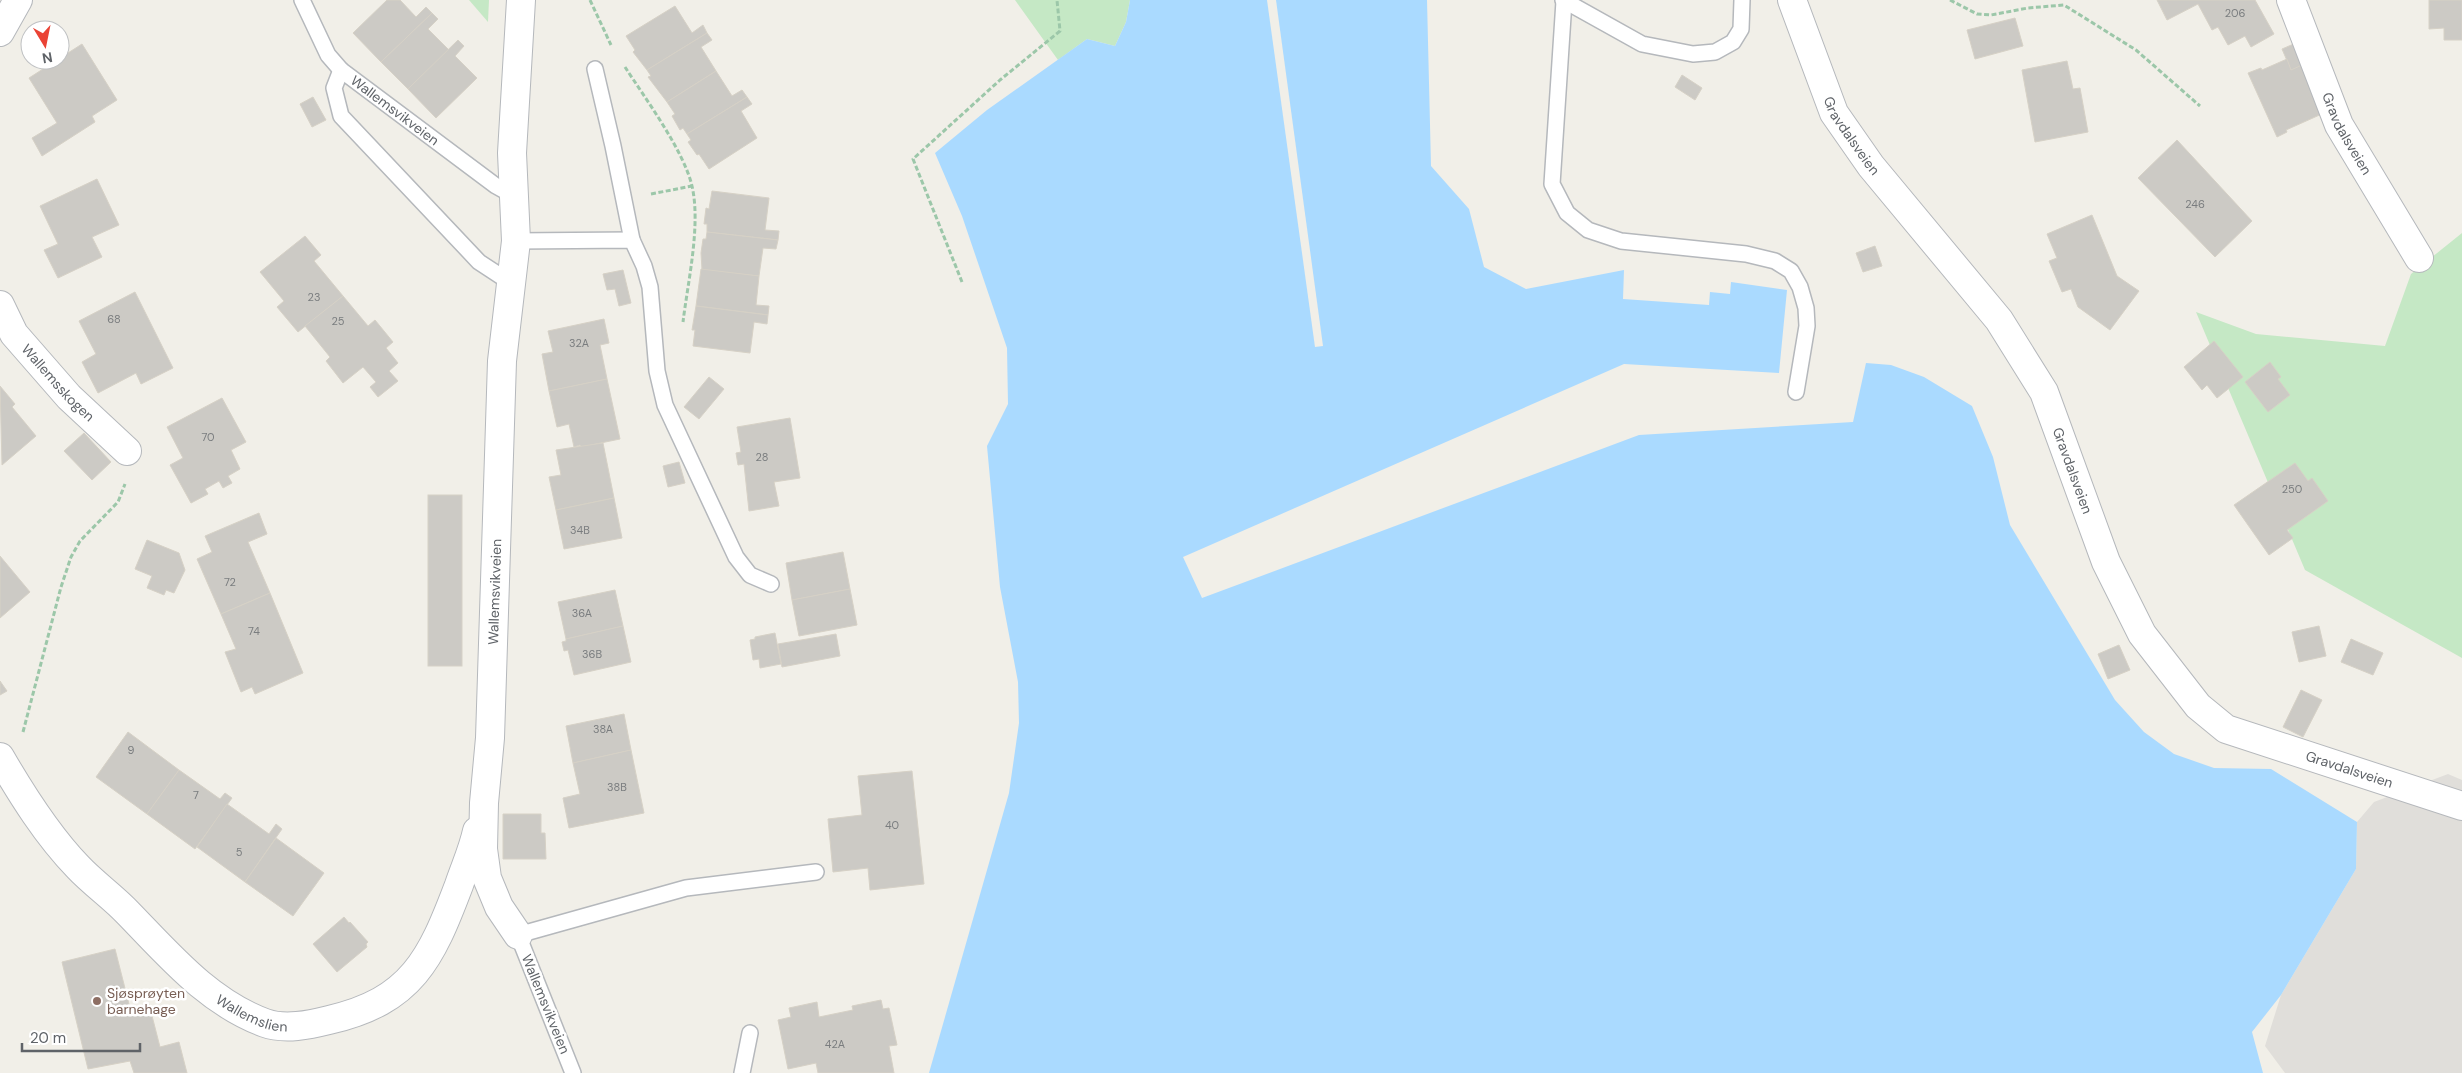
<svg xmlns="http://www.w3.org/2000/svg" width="2462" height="1073" font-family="'DM Sans',sans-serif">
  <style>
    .industrial { fill: #e0deda }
    .green { fill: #c5e8c5 }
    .water { fill: #aadaff }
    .pier { fill: #f1efe8 }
    .building { fill: #cccac5; stroke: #d6d1c6 }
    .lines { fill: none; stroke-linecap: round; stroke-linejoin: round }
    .service-casing { stroke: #b5b8bc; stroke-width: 18 }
    .minor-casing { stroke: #b5b8bc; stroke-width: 30 }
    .tertiary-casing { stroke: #b5b8bc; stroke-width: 30 }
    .path { stroke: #9cc7a9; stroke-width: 3; stroke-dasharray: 5 2.5; stroke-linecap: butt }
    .service { stroke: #fff; stroke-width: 15 }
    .minor { stroke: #fff; stroke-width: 28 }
    .tertiary { stroke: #fff; stroke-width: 28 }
    .education-dot { fill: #8d6e63; stroke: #fff; stroke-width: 2 }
    .labels { text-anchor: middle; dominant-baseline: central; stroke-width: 5; stroke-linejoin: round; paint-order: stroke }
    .number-label { font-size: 11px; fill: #7a7d7f }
    .street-label { font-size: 14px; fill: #5f6368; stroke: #fff }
    .education-label { font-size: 14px; fill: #785e54; stroke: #fff; text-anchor: start }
  </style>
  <rect width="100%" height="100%" fill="#f1efe8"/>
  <path class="industrial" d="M2448,774l14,6v293h-177l-20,-27 16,-51 75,-126 1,-47 17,-20z"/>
  <g class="green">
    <path d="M469,0h20l-1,22z"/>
    <path d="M1015,0h115l-4,22 -11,24 -28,-7 -29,21z"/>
    <path d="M2462,233v425l-157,-88 -109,-258 60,22 129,12 26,-72z"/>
  </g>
  <path class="water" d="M1130,0h297l4,166 38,43 15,58 42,22 98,-19 -1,29 86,6 1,-13 20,2 1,-12 56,8 -8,83 -155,-9 -441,193 19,41 437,-163 214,-13 13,-59 25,2 33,12 48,29 21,51 17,68 105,175 29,32 30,22 40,14 57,1 86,53 -1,47 -75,126 -29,37 11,41h-1334l80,-280 10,-70 -1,-41 -18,-95 -13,-141 21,-42 -1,-56 -45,-132 -27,-63 52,-43 100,-71 28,7 11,-24z"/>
  <path class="pier" d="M1267,0h9l47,346 -8,1z"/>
  <g class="building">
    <path d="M387,0h13l16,17 10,-10 6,6 -51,49 -28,-29z"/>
    <path d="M2157,0h98l19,34 -23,13 -6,-11 -17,9 -10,-18 -6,3 -14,-26 -31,16z"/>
    <path d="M2429,0h33v40h-18v-12l-15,1z"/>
    <path d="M675,6l17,27 11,-8 4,8 -60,37 -14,-18 2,-2 -9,-14z"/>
    <path d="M432,13l6,6 -10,10 21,21 -41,39 -27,-27z"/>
    <path d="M2015,18l8,28 -48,13 -8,-29z"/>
    <path d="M707,33l5,7 -11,7 15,24 -49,31 -19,-25 3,-1 -4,-6z"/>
    <path d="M458,40l6,6 -9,10 22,22 -41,40 -28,-29z"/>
    <path d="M2296,43l10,21 -15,6 -9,-21z"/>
    <path d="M82,44l35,56 -25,16 3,6 -53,34 -10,-18 25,-15 -28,-45z"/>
    <path d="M2287,59l4,11 11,-5 22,48 -38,17 1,2 -10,5 -29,-64 13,-5 1,2z"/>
    <path d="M2067,61l6,28 7,-1 8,44 -53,10 -13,-72z"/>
    <path d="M716,71l16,25 10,-6 5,7 -60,37 -4,-6 -3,2 -8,-14 3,-2 -8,-12z"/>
    <path d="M1682,75l20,13 -7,12 -20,-13z"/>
    <path d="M313,97l13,23 -14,7 -12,-23z"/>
    <path d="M747,97l5,7 -11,7 16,27 -48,31 -10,-15 -2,1 -9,-13 3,-2 -4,-6z"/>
    <path d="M2177,140l75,81 -37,36 -77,-79z"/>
    <path d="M97,179l22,46 -27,12 10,20 -44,21 -14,-28 14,-6 -18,-38z"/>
    <path d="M712,191l57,7 -4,32 14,1 -1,9 -71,-8v-8h-3l2,-16 3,1z"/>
    <path d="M2092,215l25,61 22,15 -29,39 -32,-23 -7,-18 -9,3 -13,-31 8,-3 -10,-24z"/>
    <path d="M707,232l71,8 -2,9 -13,-1 -4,28 -57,-6 -1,-17 2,-14h3z"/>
    <path d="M305,236l16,19 -7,6 29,35 -45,36 -21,-25 7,-6 -24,-29z"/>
    <path d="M1875,246l7,20 -19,6 -7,-19z"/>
    <path d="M701,269l58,7 -3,29 13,1 -1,9 -72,-9z"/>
    <path d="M623,270l8,33 -12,3 -4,-17 -8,1 -4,-16z"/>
    <path d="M135,292l38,76 -32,16 -5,-11 -38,20 -16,-31 14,-8 -17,-33z"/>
    <path d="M343,296l25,30 7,-6 18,22 -7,6 12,15 -9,8 9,10 -20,16 -8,-10 6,-5 -13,-15 -20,16 -17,-22 4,-4 -25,-31z"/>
    <path d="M696,306l72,9 -1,9 -13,-2 -4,31 -57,-7 2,-16h-3z"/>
    <path d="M604,319l5,24 -9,2 7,34 -58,12 -7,-37 11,-2 -5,-21z"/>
    <path d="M2214,341l29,36 -26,21 -10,-13 -5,5 -18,-23z"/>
    <path d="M2270,362l11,15 -3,2 12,16 -22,17 -23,-30z"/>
    <path d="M709,377l15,12 -25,30 -15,-12z"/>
    <path d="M607,379l13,60 -39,8 -1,-2 -6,2 -5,-23 -12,3 -8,-36z"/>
    <path d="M0,386l15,18 -3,3 24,29 -34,29z"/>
    <path d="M222,398l24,44 -15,8 9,19 -12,7 4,7 -9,5 -4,-7 -14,8 3,5 -17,9 -21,-38 13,-7 -16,-31z"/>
    <path d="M790,418l10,60 -26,4 5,24 -30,5 -5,-47 -6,1 -2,-12 5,-1 -4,-25z"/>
    <path d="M84,433l27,29 -19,18 -28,-29z"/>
    <path d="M603,443l11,55 -58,12 -7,-33 12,-2 -5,-25z"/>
    <path d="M679,462l6,21 -17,4 -5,-21z"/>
    <path d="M2295,463l13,18 4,-3 16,23 -41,29 6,8 -24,17 -35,-50z"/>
    <rect x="428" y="495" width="34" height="171"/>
    <path d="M614,498l8,40 -58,11 -8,-39z"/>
    <path d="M259,513l8,21 -19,8 22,51 -49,21 -24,-55 15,-7 -7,-16z"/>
    <path d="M147,540l32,13 6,17 -11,23 -8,-3 -2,5 -17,-7 5,-12 -17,-7z"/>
    <path d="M843,552l7,37 -58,11 -6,-37z"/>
    <path d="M0,556l30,36 -30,26z"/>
    <path d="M850,589l7,36 -58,11 -7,-36z"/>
    <path d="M615,590l8,36 -57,13 -8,-37z"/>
    <path d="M270,593l33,80 -48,21 -3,-7 -11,5 -16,-40 11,-3 -15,-35z"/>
    <path d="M623,626l8,36 -57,13 -6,-25 -4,1 -2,-9 4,-1v-2z"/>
    <path d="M2319,626l7,30 -27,6 -7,-30z"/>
    <path d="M775,633l6,31 -21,4 -1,-9 -6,1 -3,-20 5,-1v-2z"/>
    <path d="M836,634l4,22 -58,11 -4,-23z"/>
    <path d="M2351,639l32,14 -10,22 -32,-13z"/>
    <path d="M2119,645l11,25 -22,9 -10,-25z"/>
    <path d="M0,681l7,10 -7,4z"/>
    <path d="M2301,690l21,10 -19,37 -20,-10z"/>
    <path d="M624,714l7,36 -58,13 -7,-37z"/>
    <path d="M128,732l51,38 -32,44 -51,-37z"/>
    <path d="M631,750l13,63 -75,15 -6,-30 17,-4 -7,-31z"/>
    <path d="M179,770l41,29 5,-6 7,5 -37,51 -48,-35z"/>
    <path d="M912,771l12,113 -54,6 -2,-22 -35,4 -5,-53 34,-4 -4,-39z"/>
    <path d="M227,804l42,30 7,-10 6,5 -37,53 -48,-35z"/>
    <path d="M503,814h38v19h4l1,26h-43z"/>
    <path d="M276,838l48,35 -31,43 -48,-34z"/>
    <path d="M344,917l5,6 1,-1 18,20 -2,2 1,3 -30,25 -24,-28z"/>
    <path d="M115,949l15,59 19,-4 11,43 19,-5 8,31h-53l-4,-12 -42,8 -26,-107z"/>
    <path d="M881,1000l2,9 6,-1 8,37 -8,1 5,27h-76l-2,-10 -28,6 -10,-49 13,-3 -2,-9 28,-6 2,15 34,-7 -1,-4z"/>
  </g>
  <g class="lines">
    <g class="service-casing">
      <g id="service">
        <path id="s1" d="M302,0l26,55 13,15 155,116 18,10"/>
        <path d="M1563,0l79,44 51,10 22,-2 18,-10 8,-13 1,-29"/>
        <path d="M1564,1l-12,183 15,29 21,17 33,11 125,13 29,7 16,10 9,16 6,21 1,18 -11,66"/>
        <path d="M595,69l18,77 19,94"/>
        <path d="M341,70l-7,18 7,28 138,146 32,21"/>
        <path d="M516,241l116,-1 12,26 6,21 7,84 8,34 71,152 14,18 21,9"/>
        <path d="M573,1073l-55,-138 168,-47 130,-16"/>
        <path d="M742,1073l8,-40"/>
      </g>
    </g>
    <g class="minor-casing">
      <g id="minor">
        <path id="s2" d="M2291,0l48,125 80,133"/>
        <path d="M0,32l18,-32"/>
        <path id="s3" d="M0,305l14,29 55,63 58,54"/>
        <path id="s4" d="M0,757c22,38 47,78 78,110 16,17 35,30 50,46 41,42 80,89 137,110 20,7 44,2 64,-3 83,-19 102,-61 130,-135 6,-18 14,-35 18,-54"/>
        <path id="s5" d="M518,935l-19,-28 -12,-29 -4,-29 1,-46 6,-65 12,-377 14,-120 -4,-88 9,-153"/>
      </g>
    </g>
    <g class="tertiary-casing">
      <g id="tertiary">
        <path id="s6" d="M1792,0l42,113 37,53 128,154 45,72 62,170 36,72 56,72 28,23 236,77"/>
      </g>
    </g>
    <g class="path">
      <path d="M590,0l21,45"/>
      <path d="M1950,0l27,14 14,1 37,-7 36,-3 72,45 64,56"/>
      <path d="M625,67c20,31 59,84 67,119 9,39 -4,95 -9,136"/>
      <path d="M651,194l41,-8"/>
      <path d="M962,282l-49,-123 87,-79 60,-49 -3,-31"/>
      <path d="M23,732l38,-145 10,-30 9,-16 38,-39 7,-18"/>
    </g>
    <use href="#service" class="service"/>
    <use href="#minor" class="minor"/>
    <use href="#tertiary" class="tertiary"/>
  </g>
  <circle class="education-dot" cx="97" cy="1001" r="5"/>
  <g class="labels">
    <g class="number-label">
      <text x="2235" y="13">206</text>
      <text x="2195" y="204">246</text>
      <text x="314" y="297">23</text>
      <text x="114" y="319">68</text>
      <text x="338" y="321">25</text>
      <text x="579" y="343">32A</text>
      <text x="208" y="437">70</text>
      <text x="762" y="457">28</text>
      <text x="2292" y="489">250</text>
      <text x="580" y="530">34B</text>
      <text x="230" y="582">72</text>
      <text x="582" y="613">36A</text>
      <text x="254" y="631">74</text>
      <text x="592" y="654">36B</text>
      <text x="603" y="729">38A</text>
      <text x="131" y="750">9</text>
      <text x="617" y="787">38B</text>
      <text x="196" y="795">7</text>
      <text x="892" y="825">40</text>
      <text x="239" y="852">5</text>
      <text x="835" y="1044">42A</text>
    </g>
    <g class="street-label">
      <text stroke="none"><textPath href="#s1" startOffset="148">Wallemsvikveien</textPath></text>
      <text stroke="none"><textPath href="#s2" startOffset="145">Gravdalsveien</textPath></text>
      <text stroke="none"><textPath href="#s6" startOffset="149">Gravdalsveien</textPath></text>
      <text stroke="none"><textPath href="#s3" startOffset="98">Wallemsskogen</textPath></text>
      <text stroke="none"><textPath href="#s6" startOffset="554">Gravdalsveien</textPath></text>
      <text stroke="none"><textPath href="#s5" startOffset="352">Wallemsvikveien</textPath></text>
      <text stroke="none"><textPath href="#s6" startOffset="989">Gravdalsveien</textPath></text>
      <text transform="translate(546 1004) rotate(68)">Wallemsvikveien</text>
      <text stroke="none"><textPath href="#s4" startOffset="365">Wallemslien</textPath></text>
    </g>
    <g class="education-label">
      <text x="107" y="993">Sjøsprøyten<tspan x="107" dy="16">barnehage</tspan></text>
    </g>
  </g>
  <g transform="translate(45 45) rotate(170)"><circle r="24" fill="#ffffff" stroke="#bfc1c3"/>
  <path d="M0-4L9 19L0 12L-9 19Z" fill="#ea4335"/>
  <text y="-8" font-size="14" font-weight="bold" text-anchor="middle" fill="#5f6368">N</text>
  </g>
  <path d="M22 1043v8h118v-8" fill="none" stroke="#5f6368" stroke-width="2.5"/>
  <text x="30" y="1043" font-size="15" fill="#5f6368" stroke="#ffffff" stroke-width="4" paint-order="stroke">20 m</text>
</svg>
